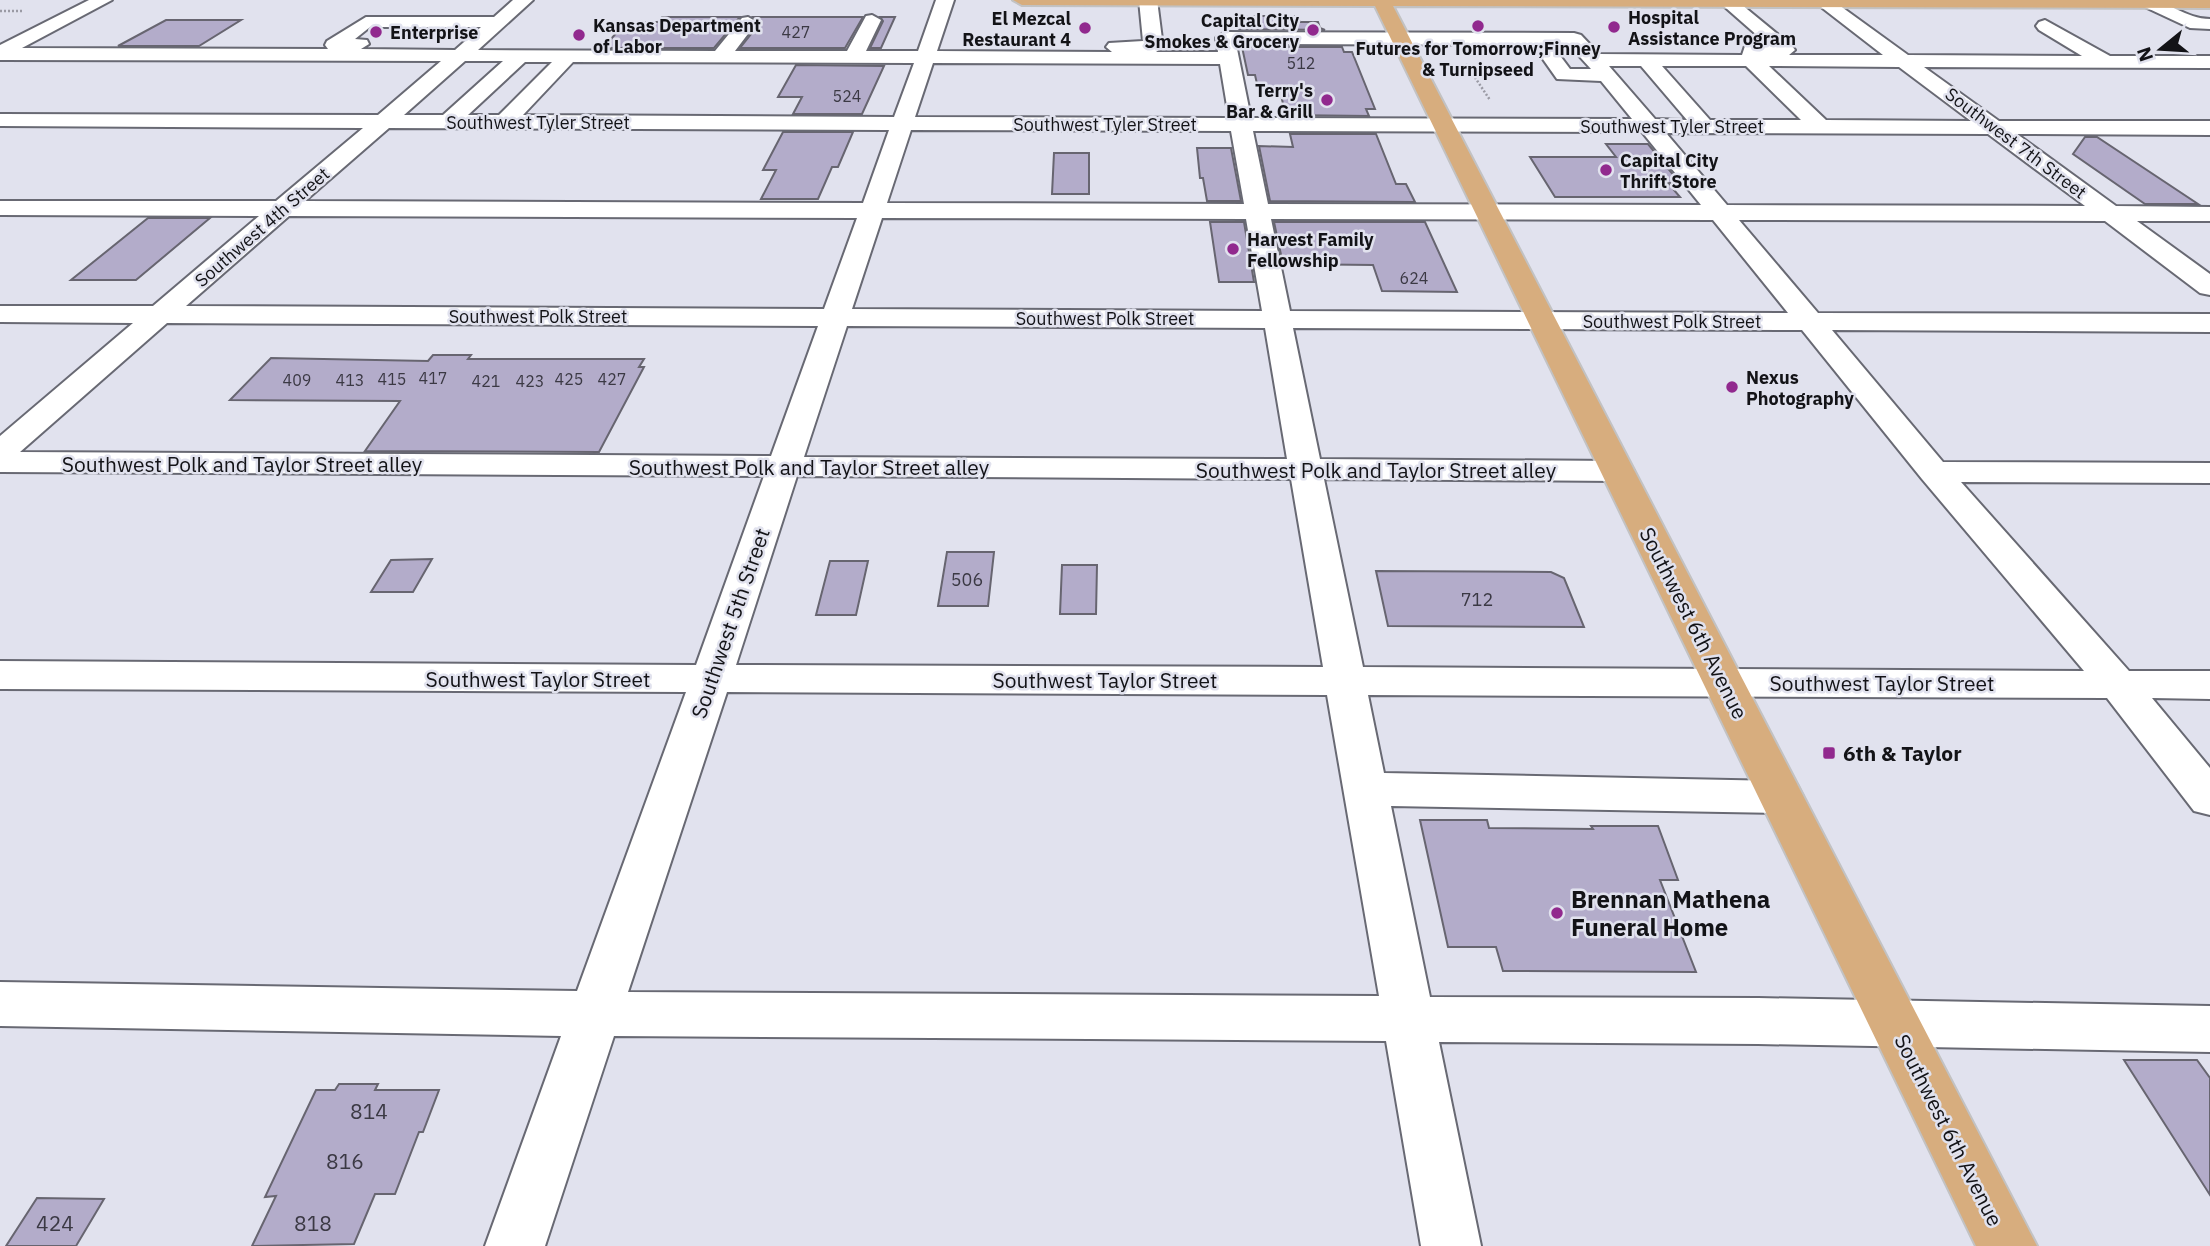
<svg xmlns="http://www.w3.org/2000/svg" width="2210" height="1246" font-family="'IBM Plex Sans',sans-serif">
  <style>
    .building { fill: #b3acca; stroke: #676570; stroke-width: 2 }
    .lines { fill: none; stroke-linecap: round; stroke-linejoin: round }
    .minor-casing { stroke: #686973; stroke-width: 4 }
    .major-casing { stroke: #c2c2c3; stroke-width: 4 }
    .path { stroke: #9a9aa4; stroke-width: 2.5; stroke-dasharray: 2 2; stroke-linecap: butt }
    .minor { fill: #fff; fill-rule: evenodd }
    .major { fill: #d7ad7e; fill-rule: evenodd }
    .poi-dot { fill: #91298e; stroke: #e1e2ee; stroke-width: 2.5 }
    .labels { text-anchor: middle; dominant-baseline: central; stroke-width: 5; stroke-linejoin: round; paint-order: stroke }
    .far-number-label { font-size: 16px; fill: #3b3944 }
    .far-poi-label { font-size: 18px; font-weight: bold; fill: #131317; stroke: #e1e2ee; text-anchor: start }
    .far-street-label { font-size: 18px; fill: #131317; stroke: #e1e2ee }
    .number-label { font-size: 18px; fill: #3b3944 }
    .street-label { font-size: 21px; fill: #131317; stroke: #e1e2ee }
    .poi-label { font-size: 21px; font-weight: bold; fill: #131317; stroke: #e1e2ee; text-anchor: start }
    .near-number-label { font-size: 21px; fill: #3b3944 }
    .near-poi-label { font-size: 24px; font-weight: bold; fill: #131317; stroke: #e1e2ee; text-anchor: start }
  </style>
  <rect width="100%" height="100%" fill="#e1e2ee"/>
  <g class="building">
    <path d="M1236,16h61l3,6h18l2,6 5,2 -86,-1z"/>
    <path d="M662,17h78l-26,31h-111l23,-26h32z"/>
    <path d="M753,17h110l-18,31h-105l19,-24z"/>
    <path d="M880,17h15l-14,31h-11l13,-27z"/>
    <path d="M166,20h75l-42,26h-81z"/>
    <path d="M1242,47h100l2,5h8l23,57h-9l3,7 -83,-1 -7,-27h-21l-3,-13h-7z"/>
    <path d="M796,65l88,1 -22,48h-69l9,-17h-24z"/>
    <path d="M783,132h70l-15,35h-6l-14,32h-57l15,-29h-13z"/>
    <path d="M1290,134h86l20,50h10l9,18 -145,-1 -11,-55 34,1z"/>
    <path d="M2085,137h12l101,67h-53l-72,-50z"/>
    <path d="M1606,144h42l32,39h-12l12,14h-125l-25,-40h86z"/>
    <path d="M1197,148h34l10,53h-34l-4,-23h-3z"/>
    <path d="M1054,153h35v41h-37z"/>
    <path d="M148,218h62l-74,62h-65z"/>
    <path d="M1210,222h34l10,60h-35z"/>
    <path d="M1274,222h151l32,70 -75,-1 -9,-26 -90,-1z"/>
    <path d="M433,355h38l-3,4h176l-5,8h5l-45,85 -234,-1 35,-50 -170,-1 41,-42 157,3z"/>
    <path d="M947,552h47l-6,54h-50z"/>
    <path d="M432,559l-19,33h-42l20,-32z"/>
    <path d="M830,561h38l-12,54h-40z"/>
    <path d="M1062,565h35l-1,49h-36z"/>
    <path d="M1376,571l175,1 13,6 20,49 -196,-1z"/>
    <path d="M1420,820h67l2,8 104,1 -2,-3h67l20,54h-18l36,92 -193,-1 -7,-24h-48z"/>
    <path d="M2124,1060h73l13,18v117z"/>
    <path d="M339,1084h39l-3,6h64l-16,42h-4l-24,62h-20l-21,50 -102,2 24,-50 -11,1 51,-107h19z"/>
    <path d="M37,1198l67,1 -28,47h-70z"/>
  </g>
  <g class="lines">
    <g class="minor-casing">
      <g id="minor">
        <path d="M89,0h23l-90,48 306,1 -3,-4 2,-4 39,-24h128l19,-17h20l-55,50 237,1 27,-33 6,-1 9,5 -22,29h112l19,-35 6,-1 9,5 -15,31h52l18,-51h18l-17,51 175,1 -6,-5 3,-4 34,-2 -4,-41h18l6,47 -7,5h62l-2,-14 9,-6 349,1 7,2 18,19 143,1 3,-9 22,-2 -49,-43 18,-1 56,46 3,4 -6,5h94l-71,-55h20l76,55 174,1 -43,-26 -3,-4 3,-4 6,-2 65,36h100v12l-286,-1 75,54h211v14l-193,-1 99,72 94,1v14h-73l73,53v21l-10,-2 -95,-72 -366,-1 79,93 392,1v18l-378,-2 111,132 267,1v20l-249,-1 168,189h81v28l-58,-1 58,70v47l-16,-4 -87,-113 -739,-3 16,78 397,8 16,4 6,12 -6,12 -16,4 -390,-7 39,191 328,1 452,8v46l-452,-8 -319,-2 42,204h-60l-35,-205 -772,-5 -69,210h-60l76,-210 -561,-10v-44l577,9 109,-299 -686,-3v-28l696,4 68,-189 -764,-4v-36l133,-113 -133,-1v-16h153l106,-90 -259,-1v-14h276l87,-73 -363,-2v-12l378,1 63,-54 -441,-1v-15zM370,27h111l-26,23 -94,-1 8,-5 -2,-4 -12,-1zM1236,44l297,1 24,34 44,2 31,38 -381,-1zM1552,45h17l22,24h-21zM465,61h38l-60,54h-39zM525,62h27l-53,53h-31zM573,62l341,1 -20,54 -371,-2zM933,63l287,1 9,54 -314,-1zM1609,66h32l46,54 -32,-1zM1662,66h84l55,54h-91zM1769,66l130,1 72,54 -145,-1zM389,128l500,2 -26,73 -558,-2zM911,130l320,1 13,73 -357,-1zM1253,131l389,1 59,73 -433,-1zM1666,133l322,1 97,72 -358,-1zM289,216l568,2 -33,91 -638,-3zM882,218l364,1 16,92 -410,-2zM1271,219l442,1 75,93 -498,-2zM167,323l651,3 -47,130 -751,-4zM847,326l418,2 22,131 -483,-2zM1293,328l509,2 120,149 162,192 -721,-4 -39,-188 293,2 12,-3 5,-7 -5,-7 -12,-3 -297,-2zM797,476l494,3 32,188 -587,-2zM727,692l600,3 52,301 -751,-4z"/>
        <path d="M2144,0c24,0 42,19 66,19v10l-20,-1 -45,-21 -3,-4z"/>
      </g>
    </g>
    <g class="major-casing">
      <path id="major" d="M1013,0h1197v8l-817,-2 644,1240h-61l-601,-1240 -353,-1z"/>
    </g>
    <g class="path">
      <path d="M0,11h23"/>
      <path d="M1466,64l24,36"/>
    </g>
    <use href="#minor" class="minor"/>
    <use href="#major" class="major"/>
  </g>
  <g class="poi-dot">
    <circle cx="1478" cy="26" r="7"/>
    <circle cx="1614" cy="27" r="7"/>
    <circle cx="1085" cy="28" r="7"/>
    <circle cx="1313" cy="30" r="7"/>
    <circle cx="376" cy="32" r="7"/>
    <circle cx="579" cy="35" r="7"/>
    <circle cx="1327" cy="100" r="7"/>
    <circle cx="1606" cy="170" r="7"/>
    <circle cx="1233" cy="249" r="7"/>
    <circle cx="1732" cy="387" r="7"/>
    <rect x="1822" y="746" width="14" height="14" rx="3.5"/>
    <circle cx="1557" cy="913" r="7"/>
  </g>
  <g class="labels">
    <g class="far-number-label">
      <text x="796" y="32">427</text>
      <text x="1301" y="63">512</text>
      <text x="847" y="96">524</text>
      <text x="1414" y="278">624</text>
      <text x="433" y="378">417</text>
      <text x="392" y="379">415</text>
      <text x="569" y="379">425</text>
      <text x="612" y="379">427</text>
      <text x="297" y="380">409</text>
      <text x="350" y="380">413</text>
      <text x="486" y="381">421</text>
      <text x="530" y="381">423</text>
    </g>
    <g class="far-poi-label">
      <text x="1628" y="17">Hospital<tspan x="1628" dy="21">Assistance Program</tspan></text>
      <text x="1071" y="18" text-anchor="end">El Mezcal<tspan x="1071" dy="21">Restaurant 4</tspan></text>
      <text x="1299" y="20" text-anchor="end">Capital City<tspan x="1299" dy="21">Smokes &amp; Grocery</tspan></text>
      <text x="593" y="25">Kansas Department<tspan x="593" dy="21">of Labor</tspan></text>
      <text x="390" y="32">Enterprise</text>
      <text x="1478" y="48" text-anchor="middle">Futures for Tomorrow;Finney<tspan x="1478" dy="21">&amp; Turnipseed</tspan></text>
      <text x="1313" y="90" text-anchor="end">Terry's<tspan x="1313" dy="21">Bar &amp; Grill</tspan></text>
      <text x="1620" y="160">Capital City<tspan x="1620" dy="21">Thrift Store</tspan></text>
      <text x="1247" y="239">Harvest Family<tspan x="1247" dy="21">Fellowship</tspan></text>
      <text x="1746" y="377">Nexus<tspan x="1746" dy="21">Photography</tspan></text>
    </g>
    <g class="far-street-label">
      <text x="538" y="122">Southwest Tyler Street</text>
      <text x="1105" y="124">Southwest Tyler Street</text>
      <text x="1672" y="126">Southwest Tyler Street</text>
      <text transform="translate(2016 143) rotate(37)">Southwest 7th Street</text>
      <text transform="translate(262 227) rotate(-41)">Southwest 4th Street</text>
      <text x="538" y="316">Southwest Polk Street</text>
      <text x="1105" y="318">Southwest Polk Street</text>
      <text x="1672" y="321">Southwest Polk Street</text>
    </g>
    <g class="number-label">
      <text x="967" y="579">506</text>
      <text x="1477" y="599">712</text>
    </g>
    <g class="street-label">
      <text x="242" y="464">Southwest Polk and Taylor Street alley</text>
      <text x="809" y="467">Southwest Polk and Taylor Street alley</text>
      <text x="1376" y="470">Southwest Polk and Taylor Street alley</text>
      <text transform="translate(730 623) rotate(-71)">Southwest 5th Street</text>
      <text transform="translate(1694 623) rotate(63)">Southwest 6th Avenue</text>
      <text x="538" y="679">Southwest Taylor Street</text>
      <text x="1105" y="680">Southwest Taylor Street</text>
      <text x="1882" y="683">Southwest Taylor Street</text>
      <text transform="translate(1949 1130) rotate(63)">Southwest 6th Avenue</text>
    </g>
    <g class="poi-label">
      <text x="1843" y="753">6th &amp; Taylor</text>
    </g>
    <g class="near-number-label">
      <text x="369" y="1111">814</text>
      <text x="345" y="1161">816</text>
      <text x="55" y="1223">424</text>
      <text x="313" y="1223">818</text>
    </g>
    <g class="near-poi-label">
      <text x="1571" y="899">Brennan Mathena<tspan x="1571" dy="28">Funeral Home</tspan></text>
    </g>
  </g>
  <g transform="translate(2161 49) rotate(252)" stroke="#e1e2ee" stroke-width="5" paint-order="stroke">
  <path d="M0-5L12 26L0 18L-12 26Z" fill="#131317"/>
  <text y="-10" font-size="19" font-weight="bold" text-anchor="middle" fill="#131317">N</text>
  </g>
</svg>
